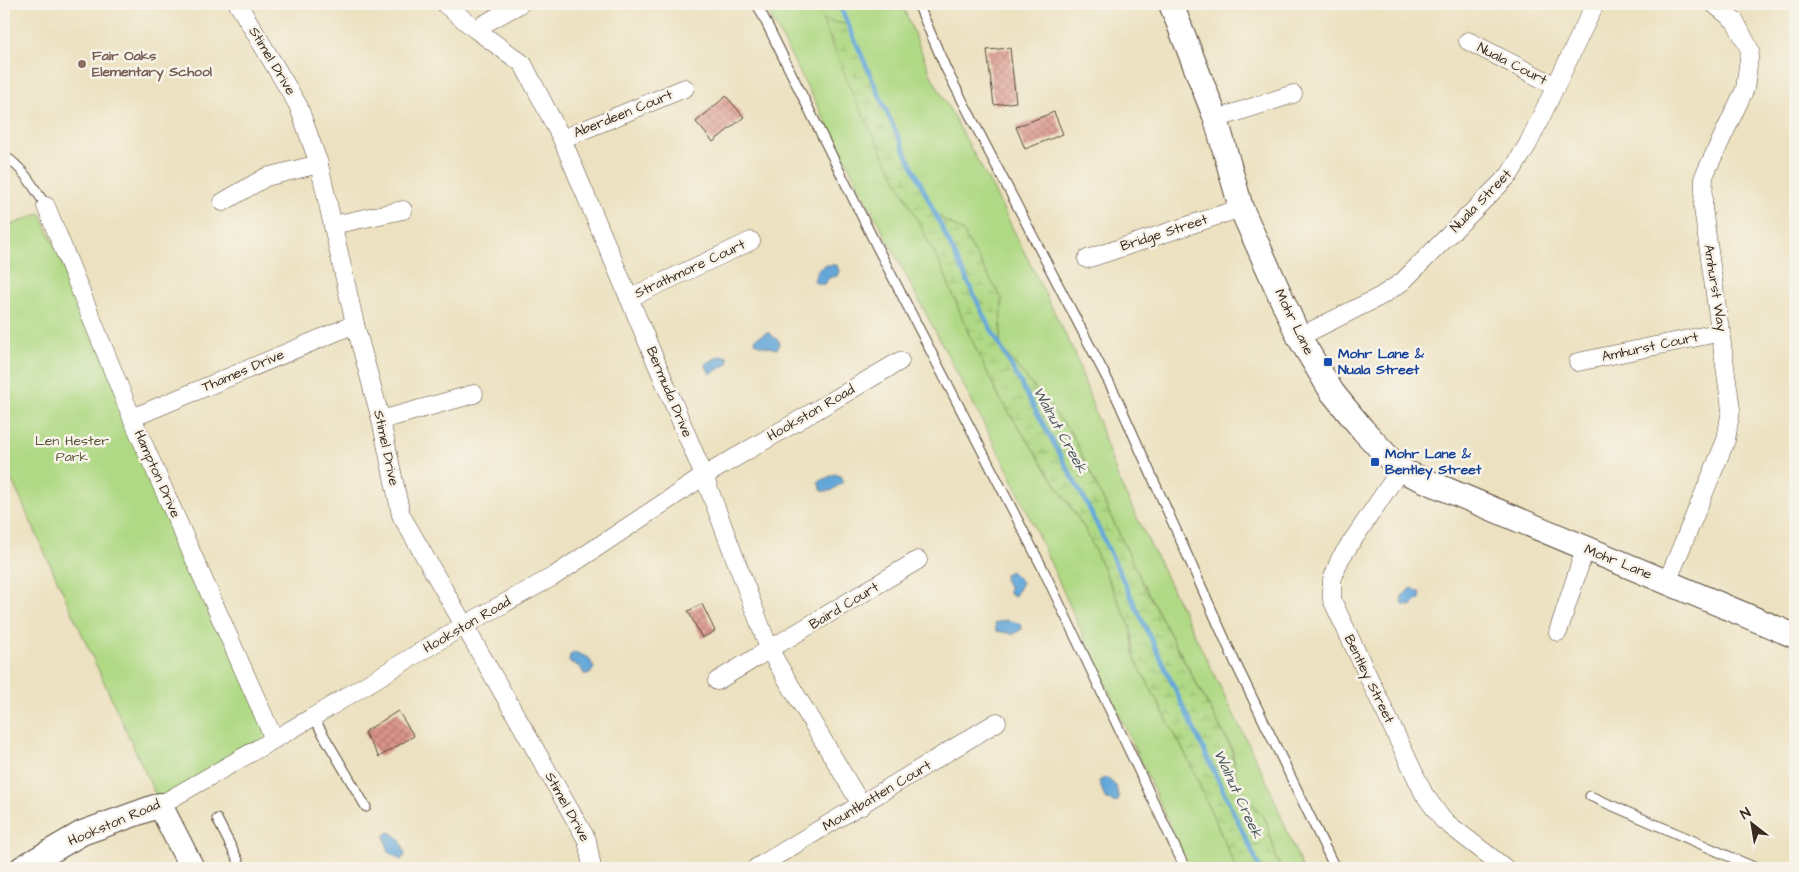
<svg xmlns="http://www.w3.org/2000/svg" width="1799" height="872" font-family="'Architects Daughter',sans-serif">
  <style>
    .green { fill: #b0d985; stroke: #768252 }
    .wetland { fill: url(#wetland-marsh); stroke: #768252 }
    .water { fill: #64a7d9; stroke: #50687c }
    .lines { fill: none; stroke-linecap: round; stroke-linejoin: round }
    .stream { stroke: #64a7d9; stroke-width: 4.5 }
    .building { fill: url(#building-cross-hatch) }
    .lane-casing { stroke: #564536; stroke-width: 11 }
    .street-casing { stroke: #564536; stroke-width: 19 }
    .secondary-casing { stroke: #564536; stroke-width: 26 }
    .lane { stroke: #fff; stroke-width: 9 }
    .street { stroke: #fff; stroke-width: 18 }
    .secondary { stroke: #fff; stroke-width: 24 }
    .education-dot { fill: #8d6e63; stroke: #f7f3e8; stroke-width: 2 }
    .transit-dot { fill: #1a4fb4; stroke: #f7f3e8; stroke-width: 2 }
    .labels { text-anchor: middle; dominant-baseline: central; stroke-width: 5; stroke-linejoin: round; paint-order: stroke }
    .education-label { font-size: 14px; font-weight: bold; fill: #785e54; stroke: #f7f3e8; text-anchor: start }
    .street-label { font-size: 14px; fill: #3b2a1e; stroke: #f7f3e8 }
    .transit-label { font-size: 14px; font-weight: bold; fill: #164399; stroke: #f7f3e8; text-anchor: start }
    .park-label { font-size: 14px; fill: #585638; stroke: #f7f3e8 }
    .water-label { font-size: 15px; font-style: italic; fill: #49565f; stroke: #f7f3e8 }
  </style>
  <defs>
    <pattern id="wetland-marsh" width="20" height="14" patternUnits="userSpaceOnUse" patternTransform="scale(1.25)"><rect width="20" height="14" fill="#b0d985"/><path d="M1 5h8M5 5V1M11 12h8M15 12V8" fill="none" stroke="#98ba72"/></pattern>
    <pattern id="building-cross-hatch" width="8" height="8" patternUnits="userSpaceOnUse" patternTransform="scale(1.25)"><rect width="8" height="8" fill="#dc958b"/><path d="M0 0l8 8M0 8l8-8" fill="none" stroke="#b47a71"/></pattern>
  </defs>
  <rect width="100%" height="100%" fill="#f7f3e8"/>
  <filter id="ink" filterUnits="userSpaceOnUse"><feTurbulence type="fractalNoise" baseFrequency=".02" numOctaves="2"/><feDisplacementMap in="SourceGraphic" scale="10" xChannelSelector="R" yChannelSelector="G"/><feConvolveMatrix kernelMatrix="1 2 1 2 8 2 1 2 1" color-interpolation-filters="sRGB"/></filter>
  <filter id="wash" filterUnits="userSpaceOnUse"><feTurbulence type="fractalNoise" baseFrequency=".0096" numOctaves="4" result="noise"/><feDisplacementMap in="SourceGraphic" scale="20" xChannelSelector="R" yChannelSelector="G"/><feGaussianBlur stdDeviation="1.12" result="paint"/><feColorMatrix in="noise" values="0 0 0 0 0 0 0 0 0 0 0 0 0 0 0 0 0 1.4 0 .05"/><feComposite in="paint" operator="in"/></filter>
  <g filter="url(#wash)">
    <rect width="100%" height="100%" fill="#ece1c0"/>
    <g class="green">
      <path d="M764,4h138l29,71 62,114 82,165 44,127 150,305 33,82h-19l-6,-8 -11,-40 -28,-33 -6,-38 -90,-167 -70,-148 -72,-88 2,-47 -40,-68 -26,-16 -88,-190 120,307 31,65 86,132 46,99 4,31 53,100 48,109h-47l-178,-392z"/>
      <path d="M40,213l234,526 -114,66 -156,-342v-235z"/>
    </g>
    <path class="wetland" d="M822,19l26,6 88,190 26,16 40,68 -2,47 72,88 70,148 90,168 6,37 28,33 11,40 6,8h-47l-48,-109 -53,-100 -4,-31 -46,-99 -86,-132 -31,-65 -26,-64 -89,-173z"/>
    <g class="water">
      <path d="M825,265h12l2,6 -2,5 -8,2 -5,6h-6l-4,-3 3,-10z"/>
      <path d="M768,332l11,9 1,3 -3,5 -18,-4 -4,-3 1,-4z"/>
      <path d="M721,355l7,2v7l-18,10 -5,-10z"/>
      <path d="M835,474l7,3 1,5 -12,9h-9l-4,-9z"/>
      <path d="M1011,571l11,11 -7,14 -6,-3v-7l-5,-6 1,-6z"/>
      <path d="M1412,588l9,5 -1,6 -9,7 -8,-1 -2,-3 1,-6z"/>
      <path d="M1006,620l15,4 1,5 -8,5 -18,-3 -1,-8z"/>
      <path d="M575,652l14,6 5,10 -4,6h-6l-4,-7 -11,-5 1,-7z"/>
      <path d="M1106,777l10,9 3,14 -3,3 -11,-5 -6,-17z"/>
      <path d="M389,832c10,3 15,14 16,24l-4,4 -12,-8 -5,-16z"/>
    </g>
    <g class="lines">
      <path class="stream" d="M839,4l49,111 98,205 101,184 173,364"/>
    </g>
    <g id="blocks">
      <g class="building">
        <path d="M1010,48l6,54 -22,3 -7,-55z"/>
        <path d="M726,96l18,21 -31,25 -17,-20z"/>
        <path d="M1054,112l9,22 -38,15 -9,-22z"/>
        <path d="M702,604l13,27 -13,7 -14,-27z"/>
        <path d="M398,711l16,25 -35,21 -15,-25z"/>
      </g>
    </g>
  </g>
  <g filter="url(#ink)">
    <use href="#blocks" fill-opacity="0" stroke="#564536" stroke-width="1"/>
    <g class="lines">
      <g class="lane-casing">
        <g id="lane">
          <path d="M757,4l119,241 167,324 142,299"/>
          <path d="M918,4l28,65 170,327 119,266 100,206"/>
          <path d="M4,156c18,10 31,33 42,50"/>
          <path d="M313,717l53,90"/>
          <path d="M1590,796l166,72"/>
          <path d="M217,819l25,49"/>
        </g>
      </g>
      <g class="street-casing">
        <g id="street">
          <path d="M238,4l60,101 21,59 36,160 26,96 20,95 186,325 5,28"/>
          <path d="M445,4l30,25 48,35 39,75 67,159 75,178 66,175 92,155"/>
          <path d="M475,29l45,-25"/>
          <path d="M1468,41l88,45"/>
          <path d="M1216,119l77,-25"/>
          <path d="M562,139l123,-51"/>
          <path d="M223,202l43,-25 53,-13"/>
          <path d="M46,206l86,212 142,321"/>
          <path d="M333,225l70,-15"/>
          <path d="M1087,259l154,-51"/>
          <path d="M629,298l122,-57"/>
          <path d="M1299,337l82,-41 21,-14 108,-108 18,-30 67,-140"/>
          <path d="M1578,362l144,-30"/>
          <path d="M132,418l223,-94"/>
          <path d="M381,420l93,-26"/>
          <path d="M1400,470l-60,89 -8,21v20l92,194 19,26 62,48"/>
          <path d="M1667,582l59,-142 5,-31 -28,-201 1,-32 41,-87 5,-39 -15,-29 -21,-17"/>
          <path d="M1558,632l27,-83"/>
          <path d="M717,681l201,-121"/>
          <path d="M160,805l153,-88 150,-91 91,-50 150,-100 196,-115"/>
          <path d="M756,868l241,-146"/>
        </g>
      </g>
      <g class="secondary-casing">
        <g id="secondary">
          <path d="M1171,4l45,115 25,89 58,129 33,55 31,38 37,40 395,166"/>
          <path d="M22,868l60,-35 78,-28 32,63"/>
        </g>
      </g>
      <use href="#lane" class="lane"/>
      <use href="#street" class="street"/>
      <use href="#secondary" class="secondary"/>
    </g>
  </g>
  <circle class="education-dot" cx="82" cy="64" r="5"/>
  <g class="transit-dot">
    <rect x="1323" y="357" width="10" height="10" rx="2.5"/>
    <rect x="1370" y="457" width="10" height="10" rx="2.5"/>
  </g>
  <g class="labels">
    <g class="education-label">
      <text x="92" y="56">Fair Oaks<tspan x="92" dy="16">Elementary School</tspan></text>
    </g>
    <g class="street-label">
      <text transform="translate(272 61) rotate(59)">Stimel Drive</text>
      <text transform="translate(1512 64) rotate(27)">Nuala Court</text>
      <text transform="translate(623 114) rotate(-22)">Aberdeen Court</text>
      <text transform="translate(1481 201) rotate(-46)">Nuala Street</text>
      <text transform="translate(1164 233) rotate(-18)">Bridge Street</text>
      <text transform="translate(690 269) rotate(-25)">Strathmore Court</text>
      <text transform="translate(1715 288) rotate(81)">Amhurst Way</text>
      <text transform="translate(1294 322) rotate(64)">Mohr Lane</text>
      <text transform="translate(1650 347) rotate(-12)">Amhurst Court</text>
      <text transform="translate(243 371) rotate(-23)">Thames Drive</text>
      <text transform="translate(669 392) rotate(67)">Bermuda Drive</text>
      <text transform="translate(811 413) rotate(-30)">Hookston Road</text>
      <text transform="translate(386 448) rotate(78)">Stimel Drive</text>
      <text transform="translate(157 474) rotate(66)">Hampton Drive</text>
      <text transform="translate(1618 562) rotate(22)">Mohr Lane</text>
      <text transform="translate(844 606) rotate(-31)">Baird Court</text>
      <text transform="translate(467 625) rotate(-30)">Hookston Road</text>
      <text transform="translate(1369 679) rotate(64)">Bentley Street</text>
      <text transform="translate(877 796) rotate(-31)">Mountbatten Court</text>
      <text transform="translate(567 807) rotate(61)">Stimel Drive</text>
      <text transform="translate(114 823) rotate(-23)">Hookston Road</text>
    </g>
    <g class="transit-label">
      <text x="1338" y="354">Mohr Lane &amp;<tspan x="1338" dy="16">Nuala Street</tspan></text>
      <text x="1385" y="454">Mohr Lane &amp;<tspan x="1385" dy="16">Bentley Street</tspan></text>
    </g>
    <g class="park-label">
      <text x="72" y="441">Len Hester<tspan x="72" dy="16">Park</tspan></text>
    </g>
    <g class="water-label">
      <text transform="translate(1060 430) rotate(61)">Walnut Creek</text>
      <text transform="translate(1238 794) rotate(65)">Walnut Creek</text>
    </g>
  </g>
  <rect width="1799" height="872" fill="none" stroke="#f7f3e8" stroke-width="20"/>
  <g transform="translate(1752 824) rotate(329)" stroke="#f7f3e8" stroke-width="4" paint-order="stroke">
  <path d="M0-4L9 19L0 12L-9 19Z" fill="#3b2a1e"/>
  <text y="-8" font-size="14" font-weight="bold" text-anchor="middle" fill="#3b2a1e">N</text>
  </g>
</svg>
